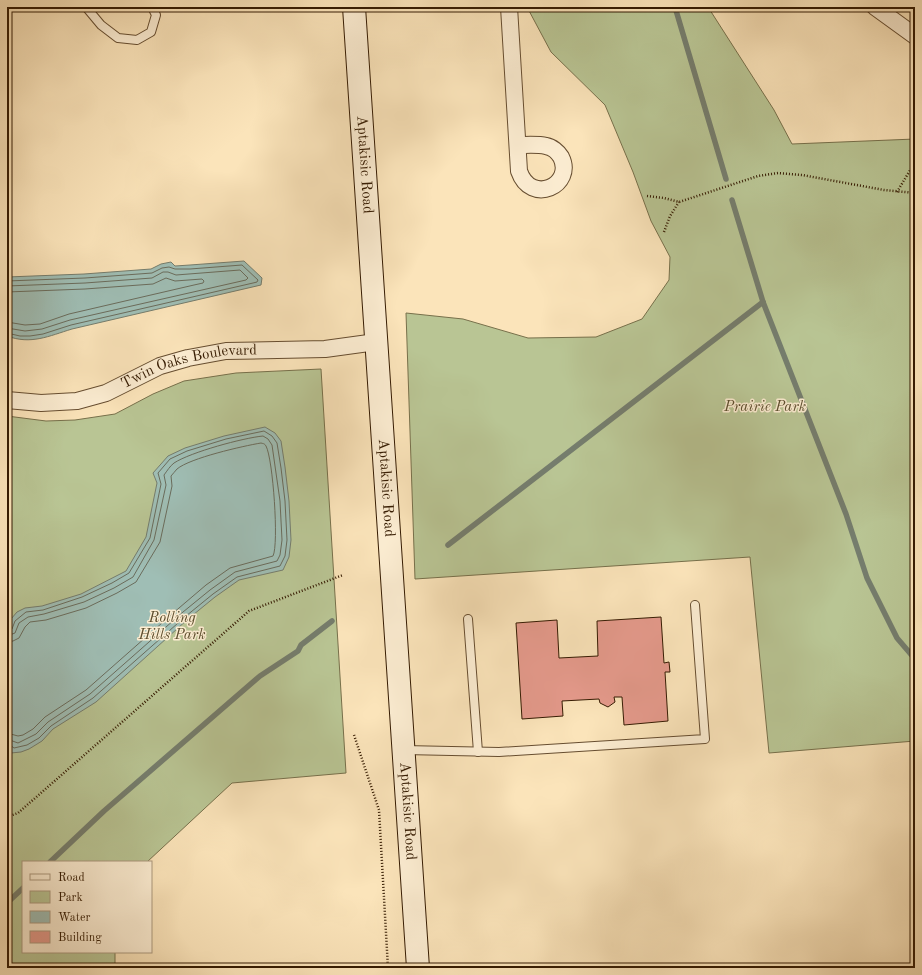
<svg xmlns="http://www.w3.org/2000/svg" width="922" height="975" font-family="'Old Standard TT',serif">
  <style>
    .green { fill: #b9c594; stroke: #77704b }
    .water { fill: #9fbeb5; stroke: #757d6d }
    .lines { fill: none; stroke-linecap: round; stroke-linejoin: round }
    .shore { stroke: #6a6c5c; stroke-width: 1 }
    .stream { stroke: #757d6d; stroke-width: 5.5 }
    .building { fill: #e59a8c; stroke: #351b02 }
    .lane-casing { stroke: #664d30; stroke-width: 10 }
    .street-casing { stroke: #664d30; stroke-width: 18 }
    .secondary-casing { stroke: #351b02; stroke-width: 24 }
    .path { stroke: #351b02; stroke-width: 2.5; stroke-dasharray: 1 2; stroke-linecap: butt }
    .lane { stroke: #fcedd2; stroke-width: 8 }
    .street { stroke: #fcedd2; stroke-width: 16 }
    .secondary { stroke: #fcedd2; stroke-width: 22 }
    .labels { text-anchor: middle; dominant-baseline: central; stroke-width: 3; stroke-linejoin: round; paint-order: stroke }
    .street-label { font-size: 15px; fill: #351b02; stroke: #fcedd2 }
    .park-label { font-size: 15px; font-style: italic; fill: #5d4e2e; stroke: #fcedd2 }
  </style>
  <rect width="100%" height="100%" fill="#fbe4ba"/>
  <filter id="stains"><feTurbulence type="fractalNoise" baseFrequency=".005" numOctaves="4"/><feColorMatrix values="0 0 0 0 .2 0 0 0 0 .09 0 0 0 0 .02 0 0 0 .5 -.17"/></filter>
  <radialGradient id="worn" r=".72"><stop offset=".6" stop-color="#630" stop-opacity="0"/><stop offset="1" stop-color="#630" stop-opacity=".3"/></radialGradient>
  <g class="green">
    <path d="M527,7h181l66,103 18,34 123,-5v602l-146,12 -19,-196 -335,22 -9,-266 57,6 65,19 68,-1 46,-18 27,-39 1,-23 -19,-36 -18,-49 -28,-67 -54,-53z"/>
    <path d="M321,369l25,404 -114,10 -85,79h-124v90h92v16h-108v-552l39,5 29,-1 40,-6 38,-20 31,-13 52,-8z"/>
  </g>
  <g class="water">
    <path d="M244,261l18,17 -1,7 -189,44c-23,7 -41,16 -65,7v-59l77,-3 67,-5 10,-5 10,-2 4,4 15,-1z"/>
    <path d="M265,427l10,6 6,8 4,26 4,34 2,39 -2,17 -6,13 -44,10 -24,17 -27,22 -92,83 -43,27 -11,12 -13,8 -8,3 -10,1 -3,-7 -1,-14v-100l4,-13 6,-7 8,-4 17,-2 39,-12 45,-23 20,-34 11,-54 -4,-10 15,-17 17,-8 39,-12z"/>
  </g>
  <g class="lines">
    <g class="shore">
      <path d="M7,281l78,-3 67,-5 10,-5 7,-1 6,2h15l52,-4 16,15 -1,2 -4,1 -182,42 -28,9 -13,2h-10l-13,-3"/>
      <path d="M7,286l78,-3 67,-5 11,-6h5l8,3 64,-5 8,8 -2,2 -176,40 -28,9 -17,2 -18,-3"/>
      <path d="M7,292l78,-3 68,-5 13,-6 9,3 27,-2 2,2 -1,2 -9,2 -125,29 -29,10 -15,1 -18,-3"/>
      <path d="M7,631l5,-2 3,-8 11,-9 17,-2 39,-13 30,-14 17,-10 21,-35 11,-54 -3,-11 12,-14 17,-8 39,-12 38,-8 8,5 5,7 4,25 4,33 2,39 -2,16 -5,10 -43,11 -24,17 -27,22 -93,82 -42,28 -12,12 -12,7 -13,3 -4,-3 -3,-1"/>
      <path d="M7,636l8,-3 4,-10 9,-6 16,-3 40,-12 30,-14 19,-11 21,-37 12,-55 -2,-10c3,-4 6,-9 10,-12 17,-11 69,-25 89,-27l5,3 4,6 8,56 2,39 -2,15 -3,6 -42,11 -25,18 -27,22 -93,82 -42,28 -12,12 -18,9 -11,-4"/>
      <path d="M7,642l6,-1 6,-3 6,-11 5,-5 16,-2 40,-12 31,-15 19,-11 24,-40 12,-56 -1,-10c2,-2 4,-5 6,-7 13,-11 66,-23 84,-26 3,1 3,0 5,3 7,13 13,98 7,110l-43,12 -24,17 -27,23 -93,82 -41,27 -12,12 -10,6 -5,1 -11,-3"/>
    </g>
    <g class="stream">
      <path d="M675,7l51,172"/>
      <path d="M732,200l31,102 83,212 21,64 30,60 18,21"/>
      <path d="M448,545l315,-243"/>
      <path d="M50,862l54,-51 156,-135 38,-25 3,-6 31,-24"/>
      <path d="M7,903l16,-15"/>
    </g>
  </g>
  <path class="building" d="M661,617l3,46 5,-1 1,10h-5l3,49 -44,4 -2,-28h-8l1,5 -7,5 -8,-4 -1,-4 -37,2 1,15 -41,3 -6,-96 41,-3 2,38 39,-2 -1,-35z"/>
  <g class="lines">
    <g class="lane-casing">
      <g id="lane">
        <path d="M86,7l15,18 17,13 19,2 14,-8 5,-17 -4,-8"/>
        <path d="M468,619l10,133"/>
        <path d="M404,750l95,2 206,-13 -10,-134"/>
      </g>
    </g>
    <g class="street-casing">
      <g id="street">
        <path d="M509,7l10,164c12,35 56,14 42,-14 -3,-5 -9,-10 -15,-11 -8,-2 -19,-1 -28,-1"/>
        <path d="M875,7l40,29"/>
        <path id="s1" d="M7,400l34,3 36,-2 29,-8 54,-27 28,-8 38,-7 99,-2 51,-7"/>
      </g>
    </g>
    <g class="secondary-casing">
      <g id="secondary">
        <path id="s2" d="M354,7l64,961"/>
      </g>
    </g>
    <g class="path">
      <path d="M897,192l18,-30"/>
      <path d="M647,196l17,2 15,4 79,-26 20,-3 24,2 82,15 31,3"/>
      <path d="M664,232l6,-16 9,-14"/>
      <path d="M354,735l25,75 9,158"/>
      <path d="M7,817l11,-4 231,-202 94,-36"/>
    </g>
    <use href="#lane" class="lane"/>
    <use href="#street" class="street"/>
    <use href="#secondary" class="secondary"/>
  </g>
  <g class="labels">
    <g class="street-label">
      <text stroke="none"><textPath href="#s2" startOffset="158">Aptakisic Road</textPath></text>
      <text stroke="none"><textPath href="#s1" startOffset="189">Twin Oaks Boulevard</textPath></text>
      <text stroke="none"><textPath href="#s2" startOffset="482">Aptakisic Road</textPath></text>
      <text stroke="none"><textPath href="#s2" startOffset="806">Aptakisic Road</textPath></text>
    </g>
    <g class="park-label">
      <text x="765" y="407">Prairie Park</text>
      <text x="172" y="618">Rolling<tspan x="172" dy="17">Hills Park</tspan></text>
    </g>
  </g>
  <rect width="922" height="975" fill="none" stroke="#fbe4ba" stroke-width="24"/>
  <rect x="8" y="8" width="906" height="959" fill="none" stroke="#351b02" stroke-width="2"/>
  <rect x="12" y="12" width="898" height="951" fill="none" stroke="#351b02"/>
  <rect x="22" y="861" width="130" height="92" fill="#fcedd2" stroke="#ac997f"/>
  <rect x="30" y="874" width="20" height="6" fill="#fcedd2" stroke="#ac997f"/>
  <text x="58" y="881" font-size="12" fill="#351b02">Road</text>
  <rect x="30" y="891" width="20" height="12" fill="#b9c594" stroke="#ac997f"/>
  <text x="58" y="901" font-size="12" fill="#351b02">Park</text>
  <rect x="30" y="911" width="20" height="12" fill="#9fbeb5" stroke="#ac997f"/>
  <text x="58" y="921" font-size="12" fill="#351b02">Water</text>
  <rect x="30" y="931" width="20" height="12" fill="#e59a8c" stroke="#ac997f"/>
  <text x="58" y="941" font-size="12" fill="#351b02">Building</text>
  <rect width="100%" height="100%" filter="url(#stains)"/>
  <rect width="100%" height="100%" fill="url(#worn)"/>
</svg>
